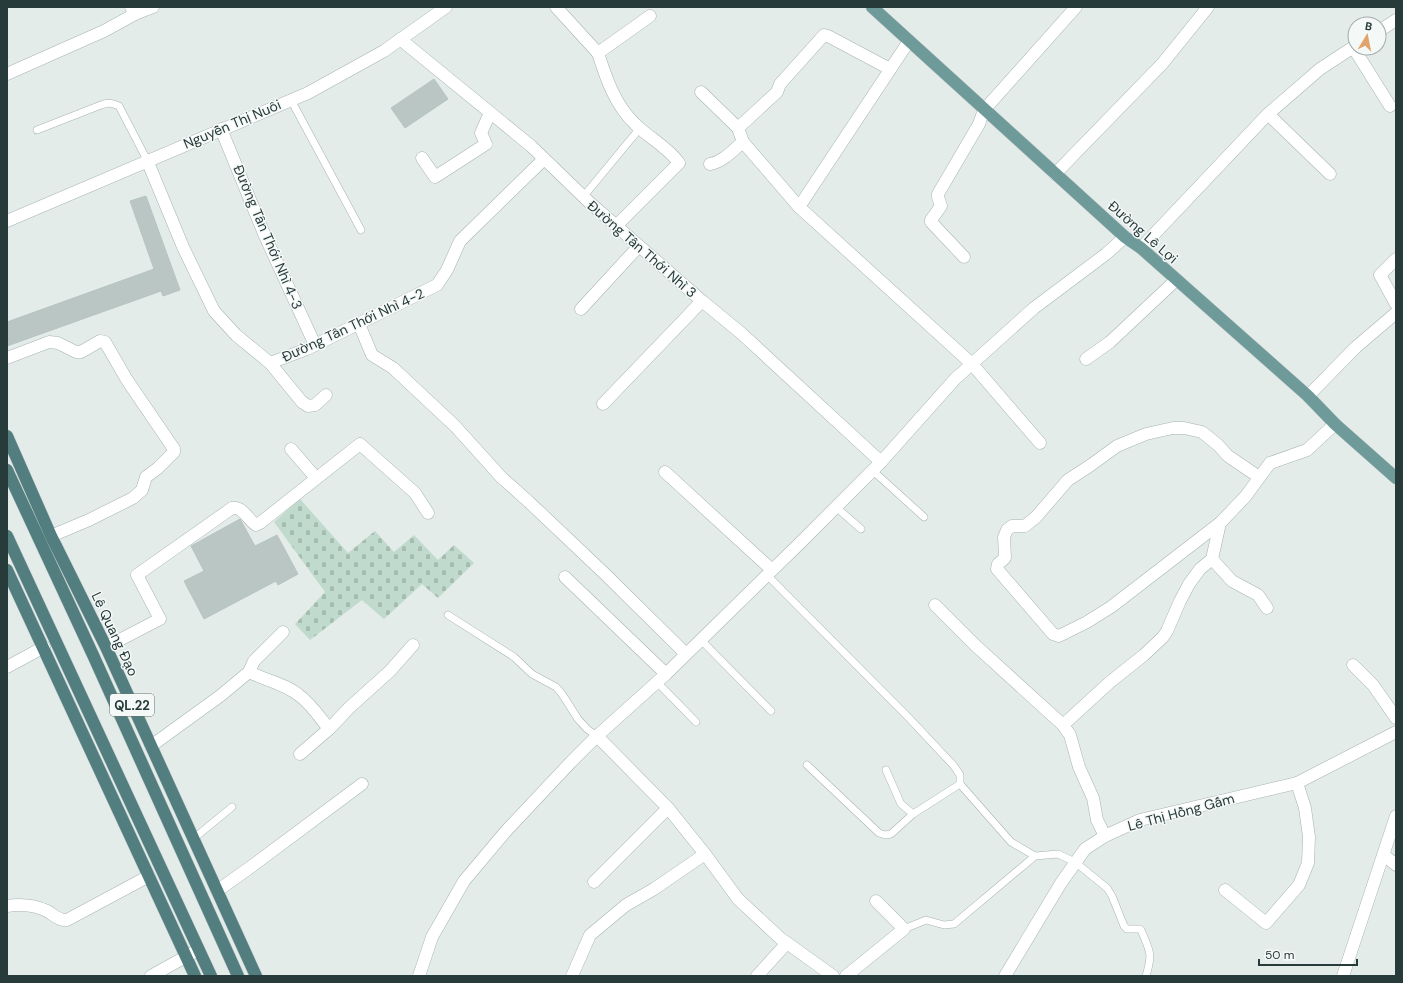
<svg xmlns="http://www.w3.org/2000/svg" width="1403" height="983" font-family="'DM Sans',sans-serif">
  <style>
    .cemetery { fill: url(#cemetery-stones) }
    .building { fill: #bac6c4; stroke: #b7c4c2 }
    .lines { fill: none; stroke-linecap: round; stroke-linejoin: round }
    .service-casing { stroke: #a7b3b2; stroke-width: 8 }
    .minor-casing { stroke: #a7b3b2; stroke-width: 13 }
    .tertiary-casing { stroke: #a7b3b2; stroke-width: 13 }
    .primary-casing { stroke: #c2c8c8; stroke-width: 13 }
    .trunk-casing { stroke: #c2c8c8; stroke-width: 13 }
    .service { stroke: #fff; stroke-width: 7 }
    .minor { stroke: #fff; stroke-width: 12 }
    .tertiary { stroke: #fff; stroke-width: 12 }
    .primary { stroke: #6e9b9a; stroke-width: 12 }
    .trunk { stroke: #527e7f; stroke-width: 12 }
    .labels { text-anchor: middle; dominant-baseline: central; stroke-width: 3; stroke-linejoin: round; paint-order: stroke }
    .shield { fill: #f4f8f7; stroke: #647473; stroke-width: 1 }
    .shield-label { font-size: 13px; font-weight: bold; fill: #263b3a }
    .street-label { font-size: 14px; fill: #263b3a; stroke: #f4f8f7 }
  </style>
  <defs>
    <pattern id="cemetery-stones" width="16" height="16" patternUnits="userSpaceOnUse"><rect width="16" height="16" fill="#c0dacd"/><path d="M2 7V4a2 2 0 0 1 4 0v3zM10 15v-3a2 2 0 0 1 4 0v3z" fill="#a5bcb1"/></pattern>
  </defs>
  <rect width="100%" height="100%" fill="#e4ecea"/>
  <path class="cemetery" d="M300,499l48,54 27,-22 19,21 20,-17 24,25 16,-15 20,18 -36,35 -16,-14 -38,35 -22,-19 -52,40 -15,-16 30,-32 -51,-70z"/>
  <g class="building">
    <path d="M434,79l14,20 -43,29 -14,-20z"/>
    <path d="M146,196l34,94 -17,6 -2,-5 -154,55v-24l147,-53 -24,-68z"/>
    <path d="M240,519l15,27 22,-11 21,39 -20,11 -2,-4 -72,38 -20,-38 20,-10 -13,-25z"/>
  </g>
  <g class="lines">
    <g class="service-casing">
      <g id="service">
        <path d="M291,100l70,130"/>
        <path d="M37,130l64,-25c7,-3 11,-2 18,1l28,54"/>
        <path d="M583,197l57,-69"/>
        <path d="M872,470l52,47"/>
        <path d="M836,507l25,22"/>
        <path d="M767,575l142,143 45,48 6,9v9l51,58 24,14"/>
        <path d="M448,615l66,42 18,17 24,13 6,7 16,25 9,10 10,7"/>
        <path d="M701,640l70,71"/>
        <path d="M657,682l39,40"/>
        <path d="M807,765l72,68 6,2 6,-1 22,-20 47,-30"/>
        <path d="M886,770l15,34 12,10"/>
        <path d="M193,839l39,-32"/>
        <path d="M904,929l22,-9 18,5 10,-1 81,-68 23,-2 17,8 32,26 5,8 12,30 3,3h12l2,1c9,22 12,23 5,46"/>
      </g>
    </g>
    <g class="minor-casing">
      <g id="minor">
        <path d="M556,7l42,46 52,-37"/>
        <path d="M135,14l18,-7"/>
        <path d="M1379,31l17,-11"/>
        <path d="M400,39l131,107 58,56 113,99 39,32 140,129"/>
        <path d="M1353,47l37,59"/>
        <path d="M598,53c8,25 17,52 37,71 14,14 33,23 44,39l-63,63"/>
        <path d="M7,74l97,-43 31,-17 -4,-7"/>
        <path d="M701,92l37,36 5,14 56,65 173,157 68,79"/>
        <path d="M1268,114l62,60"/>
        <path d="M738,128l39,-36 3,-8 44,-49 4,1 62,33"/>
        <path d="M221,129l44,107 50,109"/>
        <path d="M422,158l13,19 51,-33 -5,-11 9,-20"/>
        <path d="M147,160l36,87 31,64 22,24 34,28 37,-14 130,-64 10,-15 13,-29 84,-82"/>
        <path d="M710,164c13,-2 23,-14 33,-22"/>
        <path d="M1055,174l107,-110 46,-57"/>
        <path d="M799,207l110,-166"/>
        <path d="M7,221l301,-128 76,-42 62,-44"/>
        <path d="M1141,248l127,-134 52,-45 35,-23"/>
        <path d="M964,257l-33,-35v-2l10,-14 -3,-9v-3l41,-70 5,-14 92,-103"/>
        <path d="M1396,259l-16,16 16,29"/>
        <path d="M581,309l58,-63"/>
        <path d="M359,324l13,31 21,13 62,58 46,51 28,25 76,72 81,80"/>
        <path d="M7,358l42,-16 9,1 18,9h5l19,-11 5,1 22,38 47,69v3l-16,16 -12,9 -4,13 -9,8 -44,22 -38,16"/>
        <path d="M1086,359l24,-17 66,-62"/>
        <path d="M270,363l32,39 6,4 7,-1 11,-10"/>
        <path d="M1308,396l48,-49 40,-34"/>
        <path d="M603,404l99,-103"/>
        <path d="M291,449l25,29"/>
        <path d="M665,472l107,98"/>
        <path d="M1259,477l-31,-21 -10,-11 -16,-13 -18,-4h-11l-27,6 -29,12 -26,19 -23,15 -32,37 -11,9h-13l-5,4 -3,7 1,21 -7,6 -1,5 56,65 6,2 28,-14 24,-15 109,-84 25,-26 25,-34 37,-13 28,-26"/>
        <path d="M1212,559l20,22 26,14 9,13"/>
        <path d="M565,577l101,97"/>
        <path d="M935,605l40,40 88,80 7,10 9,32 14,31 4,22 8,16"/>
        <path d="M106,647l54,-28 -23,-44 95,-67c11,-2 16,12 24,17l4,-2 100,-79 55,49 13,20"/>
        <path d="M1353,665l20,20 23,33"/>
        <path d="M7,667l37,-20"/>
        <path d="M249,672l5,-11 29,-29"/>
        <path d="M1063,725l47,-43 34,-27 19,-18 4,-6 13,-30 9,-17 11,-15 12,-10 8,-36"/>
        <path d="M329,729l21,-22 40,-36 23,-26"/>
        <path d="M151,746l69,-50 29,-24c16,8 37,12 51,24 12,9 20,22 29,33l-29,25"/>
        <path d="M705,854l33,45 42,39 53,38"/>
        <path d="M1384,855l12,10"/>
        <path d="M594,882l74,-74 -71,-72"/>
        <path d="M1225,890l41,33 33,-38 9,-22 1,-26 -4,-29 -8,-25"/>
        <path d="M217,891l35,-25 110,-82"/>
        <path d="M7,906c14,-2 27,-1 40,5 7,4 12,10 20,9l82,-44"/>
        <path d="M151,976l47,-26"/>
        <path d="M419,976l13,-39 32,-56 42,-50 65,-69 26,-26 69,-62 134,-131 81,-81 74,-83 79,-71 72,-54 19,-17"/>
        <path d="M572,976l18,-41 36,-30 28,-16 51,-35 -37,-46"/>
        <path d="M757,976l30,-33"/>
        <path d="M846,976l58,-47 -28,-28"/>
        <path d="M1005,976l56,-93 24,-34 20,-13 35,-16 157,-37 99,-51"/>
      </g>
    </g>
    <g class="tertiary-casing">
      <path id="tertiary" d="M1343,976l53,-160"/>
    </g>
    <g class="primary-casing">
      <path id="primary" d="M872,7l253,230 16,11 167,148 27,28 61,54"/>
    </g>
    <g class="trunk-casing">
      <g id="trunk">
        <path d="M7,436l44,100 55,111 150,329"/>
        <path d="M7,470l86,185 145,321"/>
        <path d="M7,536l204,440"/>
        <path d="M7,570l188,406"/>
      </g>
    </g>
    <use href="#service" class="service"/>
    <use href="#minor" class="minor"/>
    <use href="#tertiary" class="tertiary"/>
    <use href="#primary" class="primary"/>
    <use href="#trunk" class="trunk"/>
  </g>
  <g class="labels">
    <rect class="shield" x="110" y="694" width="44" height="22" rx="3"/>
    <g class="shield-label">
      <text x="132" y="705">QL.22</text>
    </g>
    <g class="street-label">
      <text transform="translate(232 124) rotate(-23)">Nguyễn Thị Nuôi</text>
      <text transform="translate(1143 232) rotate(41)">Đường Lê Lợi</text>
      <text transform="translate(268 237) rotate(67)">Đường Tân Thới Nhì 4-3</text>
      <text transform="translate(642 249) rotate(41)">Đường Tân Thới Nhì 3</text>
      <text transform="translate(353 325) rotate(-25)">Đường Tân Thới Nhì 4-2</text>
      <text transform="translate(115 634) rotate(65)">Lê Quang Đạo</text>
      <text transform="translate(1181 812) rotate(-15)">Lê Thị Hồng Gấm</text>
    </g>
  </g>
  <rect width="1403" height="983" fill="none" stroke="#263b3a" stroke-width="16"/>
  <g transform="translate(1367 36) rotate(10)"><circle r="19" fill="#f4f8f7" stroke="#a2acab"/>
  <path d="M0-3L7 15L0 10L-7 15Z" fill="#e1a46d"/>
  <text y="-6" font-size="11" font-weight="bold" text-anchor="middle" fill="#263b3a">B</text>
  </g>
  <path d="M1259 959v6h98v-6" fill="none" stroke="#263b3a" stroke-width="2"/>
  <text x="1265" y="959" font-size="12" fill="#263b3a" stroke="#f4f8f7" stroke-width="3" paint-order="stroke">50 m</text>
</svg>
